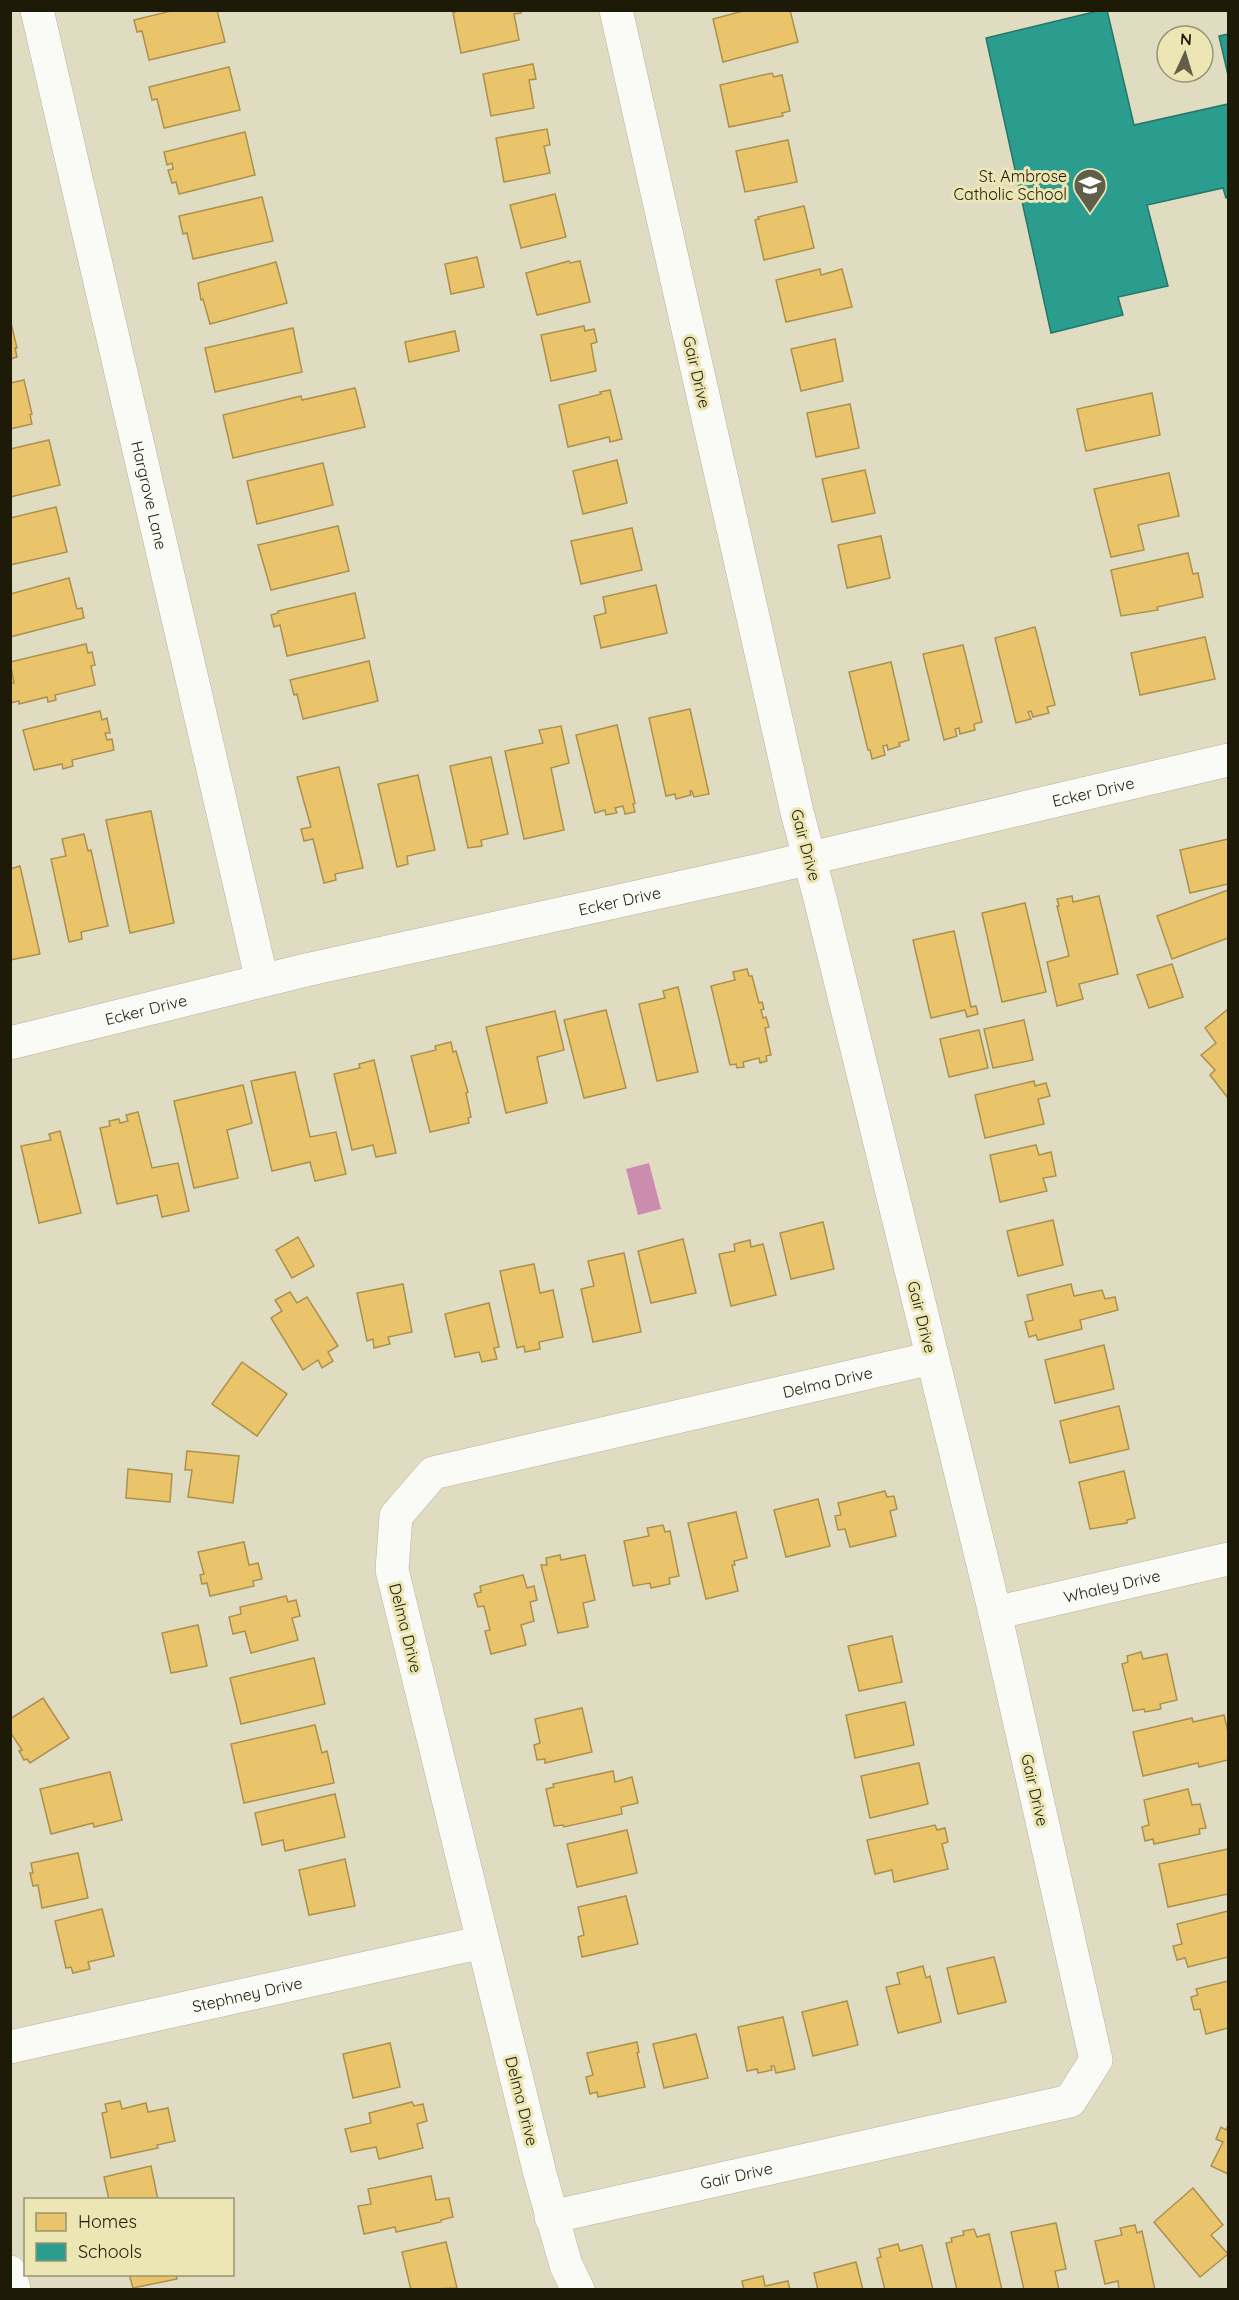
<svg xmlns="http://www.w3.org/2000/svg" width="1239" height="2300" font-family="Quicksand,sans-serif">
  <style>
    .water { fill: #cc8cad }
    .homes { fill: #e9c46a; stroke: #ac914d; stroke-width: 1.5 }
    .schools { fill: #2a9d8f; stroke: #267666; stroke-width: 1.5 }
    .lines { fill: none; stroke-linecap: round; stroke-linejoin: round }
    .minor-casing { stroke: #b6b39f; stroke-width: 34 }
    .minor { stroke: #fafaf6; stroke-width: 33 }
    .labels { text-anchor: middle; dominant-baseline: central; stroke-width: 6; stroke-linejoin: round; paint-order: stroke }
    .poi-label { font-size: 16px; fill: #1d1a08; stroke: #ece6b5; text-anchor: end }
    .street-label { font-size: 16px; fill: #1d1a08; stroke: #ece6b5 }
  </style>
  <rect width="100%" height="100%" fill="#dfdcc2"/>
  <path class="water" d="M649,1163l12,46 -23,6 -12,-46z"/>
  <g class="homes">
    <path d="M175,10h42l8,32 -76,18 -7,-29 -5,1 -3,-12z"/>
    <path d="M459,10h62v3l-7,1 5,26 -58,13 -8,-40z"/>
    <path d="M747,10h43l8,32 -75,20 -10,-43z"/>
    <path d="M533,64l3,15 -7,1 5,28 -43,8 -8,-42z"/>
    <path d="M229,67l11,43 -76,18 -7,-29 -5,1 -3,-13z"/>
    <path d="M772,73l2,4 8,-2 8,36 -8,2 1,3 -54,11 -9,-42z"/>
    <path d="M547,129l3,16 -6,1 6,27 -46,9 -8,-44z"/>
    <path d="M245,132l10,43 -76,19 -3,-12 -4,1 -4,-13 5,-1 -1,-6 -5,2 -3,-13z"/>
    <path d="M788,140l9,42 -52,10 -9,-41z"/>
    <path d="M555,194l11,43 -45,11 -11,-43z"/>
    <path d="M262,197l11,44 -80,18 -6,-26 -4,1 -4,-18z"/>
    <path d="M804,206l10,42 -50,12 -9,-40 4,-1 -1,-2z"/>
    <path d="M477,257l7,30 -33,7 -6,-30z"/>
    <path d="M569,261l1,2 10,-2 10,41 -53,13 -11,-42z"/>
    <path d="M276,262l11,41 -77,21 -7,-25 -2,1 -3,-17z"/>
    <path d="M820,269l1,6 21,-6 10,38 -66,15 -10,-42z"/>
    <path d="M10,319l7,29h-2l2,9 -7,2z"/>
    <path d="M584,326l1,5 9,-2 3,13 -6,2 5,27 -45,10 -10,-46z"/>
    <path d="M293,328l9,44 -87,20 -10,-44z"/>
    <path d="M455,331l4,20 -50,11 -4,-20z"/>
    <path d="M835,339l8,42 -42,10 -10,-42z"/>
    <path d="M24,380l8,34 -2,1 2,9 -22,5v-46z"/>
    <path d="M355,388l10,39 -132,31 -10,-43 78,-19 1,4z"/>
    <path d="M610,390l12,49 -12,3 -1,-5 -41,10 -9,-42 42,-11 -1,-2z"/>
    <path d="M1152,393l8,42 -74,16 -9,-42z"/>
    <path d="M850,404l9,44 -43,9 -9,-44z"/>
    <path d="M49,440l11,45 -50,12v-48z"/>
    <path d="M617,460l10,43 -44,11 -10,-43z"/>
    <path d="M323,463l10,42 -76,19 -10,-43z"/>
    <path d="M865,470l10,43 -43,9 -10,-43z"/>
    <path d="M1169,473l10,43 -41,9 6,25 -33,7 -17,-68z"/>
    <path d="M56,507l11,45 -57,13v-47z"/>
    <path d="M338,526l11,45 -78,19 -13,-45z"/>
    <path d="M632,528l10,42 -61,14 -10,-43z"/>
    <path d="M881,536l9,42 -43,10 -9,-43z"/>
    <path d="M1188,553l5,21 5,-1 5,24 -46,10 1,3 -37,6 -10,-46z"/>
    <path d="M69,578l8,31 5,-1 2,10 -74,19v-43z"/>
    <path d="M656,585l11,48 -66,15 -7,-32 12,-3 -3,-16z"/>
    <path d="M355,593l10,45 -78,18 -7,-31 -6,2 -3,-12 7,-2v-2z"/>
    <path d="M1035,627l20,78 -8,2 2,6 -16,4 -2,-6 -3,1 3,7 -15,4 -21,-85z"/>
    <path d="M1205,637l10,42 -75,16 -9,-42z"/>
    <path d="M86,644l2,9 4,-1 3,13 -4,1 4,19 -40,10 1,5 -8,2 -1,-5 -28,7v-3l-9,2v-20h4l-4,-21z"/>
    <path d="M963,645l19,77 -8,2 1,6 -15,4 -1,-6 -4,1 2,7 -13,4 -21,-86z"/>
    <path d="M369,661l9,40 -75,18 -6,-25 -3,1 -4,-15z"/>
    <path d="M891,662l18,78 -10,3 1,3 -12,4 -1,-5 -4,1 2,9 -13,4 -2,-9h-2l-19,-78z"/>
    <path d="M690,709l19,85 -15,3 -2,-6h-2l1,4 -15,4 -1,-5 -9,2 -17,-78z"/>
    <path d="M100,711l2,9 5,-2 3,15h-5l2,7 5,-1 2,11 -42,10 1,6 -10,3 -1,-5 -28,6 -11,-40z"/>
    <path d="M617,725l18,78 -2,1 2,8 -10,2 -2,-8 -8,2 2,5 -11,2 -1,-5 -10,3 -19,-78z"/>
    <path d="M561,726l8,37 -18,5 13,62 -40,9 -19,-88 38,-8 -4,-13z"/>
    <path d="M491,757l17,77 -27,6 1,6 -14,2 -18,-82z"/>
    <path d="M339,767l24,101 -28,6 1,6 -12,3 -11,-44 -9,2 -3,-12 10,-2 -14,-50z"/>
    <path d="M418,775l17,75 -28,6 1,8 -11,3 -19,-83z"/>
    <path d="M151,811l23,112 -44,10 -24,-113z"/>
    <path d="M84,834l4,17 3,-1 17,76 -27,6 1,7 -13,3 -18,-83 15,-3 -4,-17z"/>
    <path d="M1228,839v45l-38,9 -10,-43z"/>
    <path d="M20,866l20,88 -30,6v-91z"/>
    <path d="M1228,890v48l-56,21 -15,-43z"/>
    <path d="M1072,896l1,6 26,-6 19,78 -39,10 4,15 -26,7 -10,-44 22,-6 -12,-50h2l-2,-7z"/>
    <path d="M1025,903l21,89 -44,10 -20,-89z"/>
    <path d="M954,931l17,76 5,-1 2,8 -11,3 -2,-7 -34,8 -18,-78z"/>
    <path d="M1172,964l11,33 -34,11 -12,-33z"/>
    <path d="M747,969l2,7h3l7,27 3,-1 2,7 -3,1 2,8 3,-1 3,10 -4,1 6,27 -5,1 1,5 -7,2 -1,-5 -16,4 1,5 -7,1 -1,-4 -6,1 -19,-79 24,-6 -2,-8z"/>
    <path d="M678,987l20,85 -41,9 -18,-77 26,-6 -2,-7z"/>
    <path d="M1228,1009v89l-18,-23 5,-5 -14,-15 15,-12 -11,-15z"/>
    <path d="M606,1010l20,78 -42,10 -20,-78z"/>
    <path d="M555,1011l9,39 -27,7 10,46 -41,10 -20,-86z"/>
    <path d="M1024,1020l9,40 -40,8 -9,-39z"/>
    <path d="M979,1030l9,38 -39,9 -9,-38z"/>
    <path d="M451,1042l2,10 3,-1 12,41 -2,1 5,24 -3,1 1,5 -39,9 -19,-76 25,-6 -1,-4z"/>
    <path d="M374,1060l22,93 -20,4 -3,-12 -21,5 -18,-76 26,-6 -1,-4z"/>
    <path d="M295,1072l15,65 26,-5 10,42 -31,7 -5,-19 -38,9 -21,-90z"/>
    <path d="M1034,1081l1,5 11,-3 4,13 -12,3 6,25 -59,14 -10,-43z"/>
    <path d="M243,1085l9,38 -25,7 11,48 -44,10 -20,-87z"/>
    <path d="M138,1112l14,56 26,-5 11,48 -27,6 -5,-22 -40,9 -17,-76 10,-2 -1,-5 10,-2 1,4 8,-2 -2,-6z"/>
    <path d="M60,1131l21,82 -42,10 -18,-77 30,-6 -2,-6z"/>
    <path d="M1036,1145l3,10 12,-3 5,24 -13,2 4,13 -47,11 -10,-47z"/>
    <path d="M1053,1220l10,45 -45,11 -11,-45z"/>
    <path d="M823,1222l11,47 -43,10 -11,-46z"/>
    <path d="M298,1237l16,29 -22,12 -16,-28z"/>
    <path d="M683,1239l13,54 -45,10 -13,-52z"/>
    <path d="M750,1240l1,7 12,-3 13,51 -45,11 -12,-52 16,-3 -1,-7z"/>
    <path d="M624,1253l17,79 -48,10 -12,-53 13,-3 -6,-25z"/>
    <path d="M534,1264l6,29 13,-3 10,47 -24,5 1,7 -15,3 -1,-6 -7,2 -17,-77z"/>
    <path d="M403,1284l9,48 -24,5 2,7 -16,4 -1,-9 -6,2 -10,-48z"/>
    <path d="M1071,1284l3,12 28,-6 3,9 10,-2 3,13 -38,10 2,9 -44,11 -2,-5 -7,2 -4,-15 8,-2 -6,-25z"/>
    <path d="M290,1292l7,11 10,-6 31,49 -10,6 5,9 -11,7 -4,-8 -15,10 -32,-52 11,-7 -7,-11z"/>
    <path d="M489,1303l10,44 -5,1 3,11 -15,3 -3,-10 -24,5 -10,-43z"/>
    <path d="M1104,1345l10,44 -59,14 -10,-43z"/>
    <path d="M242,1362l45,32 -30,42 -45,-32z"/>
    <path d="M1119,1406l10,43 -59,14 -10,-42z"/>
    <path d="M187,1451l52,5 -6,47 -45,-6 4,-27h-7z"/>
    <path d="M128,1469l44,5 -2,28 -44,-4z"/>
    <path d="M1124,1471l11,47 -8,2v3l-37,6 -11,-47z"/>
    <path d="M885,1491l2,6 7,-1 3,13 -7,2 6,25 -46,11 -5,-18 -7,1 -3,-14 6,-1 -3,-12z"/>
    <path d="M818,1499l12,47 -44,11 -12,-47z"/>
    <path d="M736,1512l11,46 -13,3 1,4h-3l6,26 -32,8 -18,-76z"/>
    <path d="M663,1525l2,7 5,-1 9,45 -10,2 1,6 -19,4 -1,-5 -17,3 -9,-45 25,-5 -2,-8z"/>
    <path d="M244,1542l5,23 9,-2 4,16 -9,2 1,5 -44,10 -3,-13 -5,1 -2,-9 4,-1 -6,-22z"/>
    <path d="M560,1555l1,5 24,-5 10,45 -12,3 5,24 -30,6 -17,-68h6l-1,-7z"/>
    <path d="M523,1575l4,13 7,-2 3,14 -7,2 4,19 -13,4 5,20 -35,9 -6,-23 5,-1 -6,-24 -6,1 -4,-13 7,-2 -1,-6z"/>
    <path d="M286,1596l2,6 8,-2 4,16 -8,2 6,22 -47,13 -6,-22 -12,3 -4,-17 12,-3 -1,-7z"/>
    <path d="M198,1625l9,41 -36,7 -9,-40z"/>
    <path d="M892,1636l10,46 -43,9 -11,-45z"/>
    <path d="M1141,1652l2,7 24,-5 10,46 -17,4 1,5 -16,3 -1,-3 -11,2 -11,-47 6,-2 -1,-6z"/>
    <path d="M314,1658l11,46 -84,20 -11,-46z"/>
    <path d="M43,1698l26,40 -39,25 -3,-4 -3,1 -5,-9 3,-1 -12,-18v-13z"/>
    <path d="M905,1702l9,43 -59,13 -9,-43z"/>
    <path d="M582,1708l10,44 -47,11v-4l-8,1 -3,-15 6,-2 -5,-24z"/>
    <path d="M1224,1715l4,17v28l-29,7 -1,-4 -55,13 -10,-44 59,-14 1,4z"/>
    <path d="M315,1725l7,28 5,-2 7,32 -90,20 -13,-59z"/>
    <path d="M919,1763l9,41 -58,14 -9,-42z"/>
    <path d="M613,1771l2,11 17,-5 6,26 -17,4 1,7 -58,13 -1,-2 -9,1 -8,-37 8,-2 -1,-3z"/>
    <path d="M110,1772l12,48 -28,7 -1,-4 -42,11 -11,-45z"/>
    <path d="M1188,1789l4,16 8,-1 6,24 -7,1 1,5 -46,10 -1,-5 -8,2 -3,-14 7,-2 -5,-25z"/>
    <path d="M335,1794l10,43 -60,14 -2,-11 -21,5 -7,-32z"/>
    <path d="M935,1825l2,5 8,-2 3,14 -6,2 6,25 -54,13 -2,-12 -17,4 -8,-34z"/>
    <path d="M627,1830l10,43 -60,14 -10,-43z"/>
    <path d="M1228,1849v45l-60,13 -9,-43z"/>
    <path d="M78,1853l10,45 -46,10 -4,-23 -5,1 -3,-13h3l-2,-10z"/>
    <path d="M345,1859l10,47 -46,9 -10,-45z"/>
    <path d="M626,1896l12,48 -56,13 -4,-20 6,-2 -6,-28z"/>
    <path d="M102,1909l12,47 -26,6 2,7 -17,4 -2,-6 -5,1 -11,-47z"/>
    <path d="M1228,1911v46l-40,10 -3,-9 -8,2 -4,-14 9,-2 -5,-20z"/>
    <path d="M994,1957l12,45 -48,12 -11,-46z"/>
    <path d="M923,1966l3,12 4,-2 11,46 -43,11 -12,-46 14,-3 -3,-11z"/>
    <path d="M1228,1981v47l-22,6 -6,-25 -6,1 -3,-13 7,-2 -2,-6z"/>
    <path d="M847,2001l11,44 -45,11 -11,-44z"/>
    <path d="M783,2017l12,52 -19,4 -2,-7h-3l1,4 -14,3 -1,-4 -10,2 -9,-44z"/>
    <path d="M696,2034l12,44 -44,10 -11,-44z"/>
    <path d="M637,2042l2,10 -2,1 8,34 -47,10 -1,-5 -7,2 -4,-17 7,-2 -6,-22z"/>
    <path d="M390,2043l10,44 -47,11 -10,-44z"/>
    <path d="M120,2101l2,8 24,-6 2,9 20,-4 7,33 -18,4 1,3 -47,10 -9,-45 5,-1 -2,-8z"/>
    <path d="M412,2102l2,4 9,-2 4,17 -10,3 6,24 -44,11 -3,-12 -25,5 -6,-23 26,-6 -2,-10z"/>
    <path d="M1228,2125v49l-17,-8 12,-24 -7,-3 5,-12 5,3z"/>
    <path d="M151,2166l7,34h-49l-5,-23z"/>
    <path d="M431,2176l5,24 13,-2 4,19 -12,3v2l-45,10 -1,-5 -31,7 -6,-28 13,-2 -3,-15z"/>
    <path d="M1193,2188l30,37 -12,10 17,19 -28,23 -46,-55z"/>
    <path d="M1056,2223l10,46 -11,2 4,19h-35l-13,-58z"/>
    <path d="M1135,2225l2,8 5,-2 13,59h-36l-1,-9 -13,3 -10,-43 27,-6 -2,-7z"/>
    <path d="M974,2229l3,8 12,-3 13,56h-45l-11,-47 6,-1 -1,-4 13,-3 -1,-4z"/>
    <path d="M446,2242l11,46 -46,2 -9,-38z"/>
    <path d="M898,2244l2,7 22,-6 11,45h-48l-8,-32 4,-1 -2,-8z"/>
    <path d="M856,2262l7,28h-45l-4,-17z"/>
    <path d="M129,2274h47l1,5 -44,9z"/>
    <path d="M763,2276l2,10 23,-5 2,9h-46l-2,-9z"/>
  </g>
  <g class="schools">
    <path d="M1102,10h5l27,115 94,-21v93l-2,1 -3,-10 -76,17 21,81 -50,11 5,18 -72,18 -65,-295z"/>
    <path d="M1228,34v41l-9,-39z"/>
  </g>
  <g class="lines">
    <g class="minor-casing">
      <g id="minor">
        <path id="s1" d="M37,10l225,971"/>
        <path id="s2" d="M10,1043l296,-73 458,-101 464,-109"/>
        <path id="s3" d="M995,1613l233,-54"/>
        <path id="s4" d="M10,2047l473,-105"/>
        <path id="s5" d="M551,2217l519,-116 26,-41 -101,-447 -174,-711 -24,-90 -181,-802"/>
        <path d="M10,2272l4,18"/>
        <path id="s6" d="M578,2290l-12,-25 -26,-91 -148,-604 4,-54 37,-43 499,-115"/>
      </g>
    </g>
    <use href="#minor" class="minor"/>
  </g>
  <defs>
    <g id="school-pin" transform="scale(1.725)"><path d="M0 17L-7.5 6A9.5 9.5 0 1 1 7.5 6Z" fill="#615e49" stroke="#ece6b5"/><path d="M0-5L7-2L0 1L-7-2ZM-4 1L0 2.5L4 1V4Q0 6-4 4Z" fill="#fff"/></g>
  </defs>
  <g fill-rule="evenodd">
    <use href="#school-pin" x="1090" y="185"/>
  </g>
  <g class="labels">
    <g class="poi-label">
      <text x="1067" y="176">St. Ambrose<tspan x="1067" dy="18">Catholic School</tspan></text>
    </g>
    <g class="street-label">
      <text transform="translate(697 372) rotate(77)">Gair Drive</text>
      <text stroke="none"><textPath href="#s1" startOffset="498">Hargrove Lane</textPath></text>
      <text stroke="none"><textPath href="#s2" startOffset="1112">Ecker Drive</textPath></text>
      <text transform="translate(806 845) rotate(75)">Gair Drive</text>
      <text stroke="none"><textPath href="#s2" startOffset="626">Ecker Drive</textPath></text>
      <text stroke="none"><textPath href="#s2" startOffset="140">Ecker Drive</textPath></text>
      <text transform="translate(922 1317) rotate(76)">Gair Drive</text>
      <text stroke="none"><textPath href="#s6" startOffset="1260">Delma Drive</textPath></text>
      <text stroke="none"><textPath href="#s3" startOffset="120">Whaley Drive</textPath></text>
      <text transform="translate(406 1628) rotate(76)">Delma Drive</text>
      <text transform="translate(1035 1790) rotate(77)">Gair Drive</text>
      <text stroke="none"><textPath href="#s4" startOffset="243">Stephney Drive</textPath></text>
      <text transform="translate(522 2101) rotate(76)">Delma Drive</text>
      <text stroke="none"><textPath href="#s5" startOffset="190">Gair Drive</textPath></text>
    </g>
  </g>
  <rect width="1239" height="2300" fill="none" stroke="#1d1a08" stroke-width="24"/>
  <rect x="24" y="2198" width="210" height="78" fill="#ece6b5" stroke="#999470" stroke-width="1.5"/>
  <rect x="36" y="2213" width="30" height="18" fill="#e9c46a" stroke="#999470" stroke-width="1.5"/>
  <text x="78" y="2228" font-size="18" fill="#1d1a08">Homes</text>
  <rect x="36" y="2243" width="30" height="18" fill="#2a9d8f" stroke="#999470" stroke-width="1.5"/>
  <text x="78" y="2258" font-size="18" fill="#1d1a08">Schools</text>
  <g transform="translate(1185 54) rotate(4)"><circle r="28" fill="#ece6b5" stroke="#999470" stroke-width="1.5"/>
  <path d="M0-4.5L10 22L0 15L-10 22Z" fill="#615e49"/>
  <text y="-9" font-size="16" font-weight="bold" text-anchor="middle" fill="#1d1a08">N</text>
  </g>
</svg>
